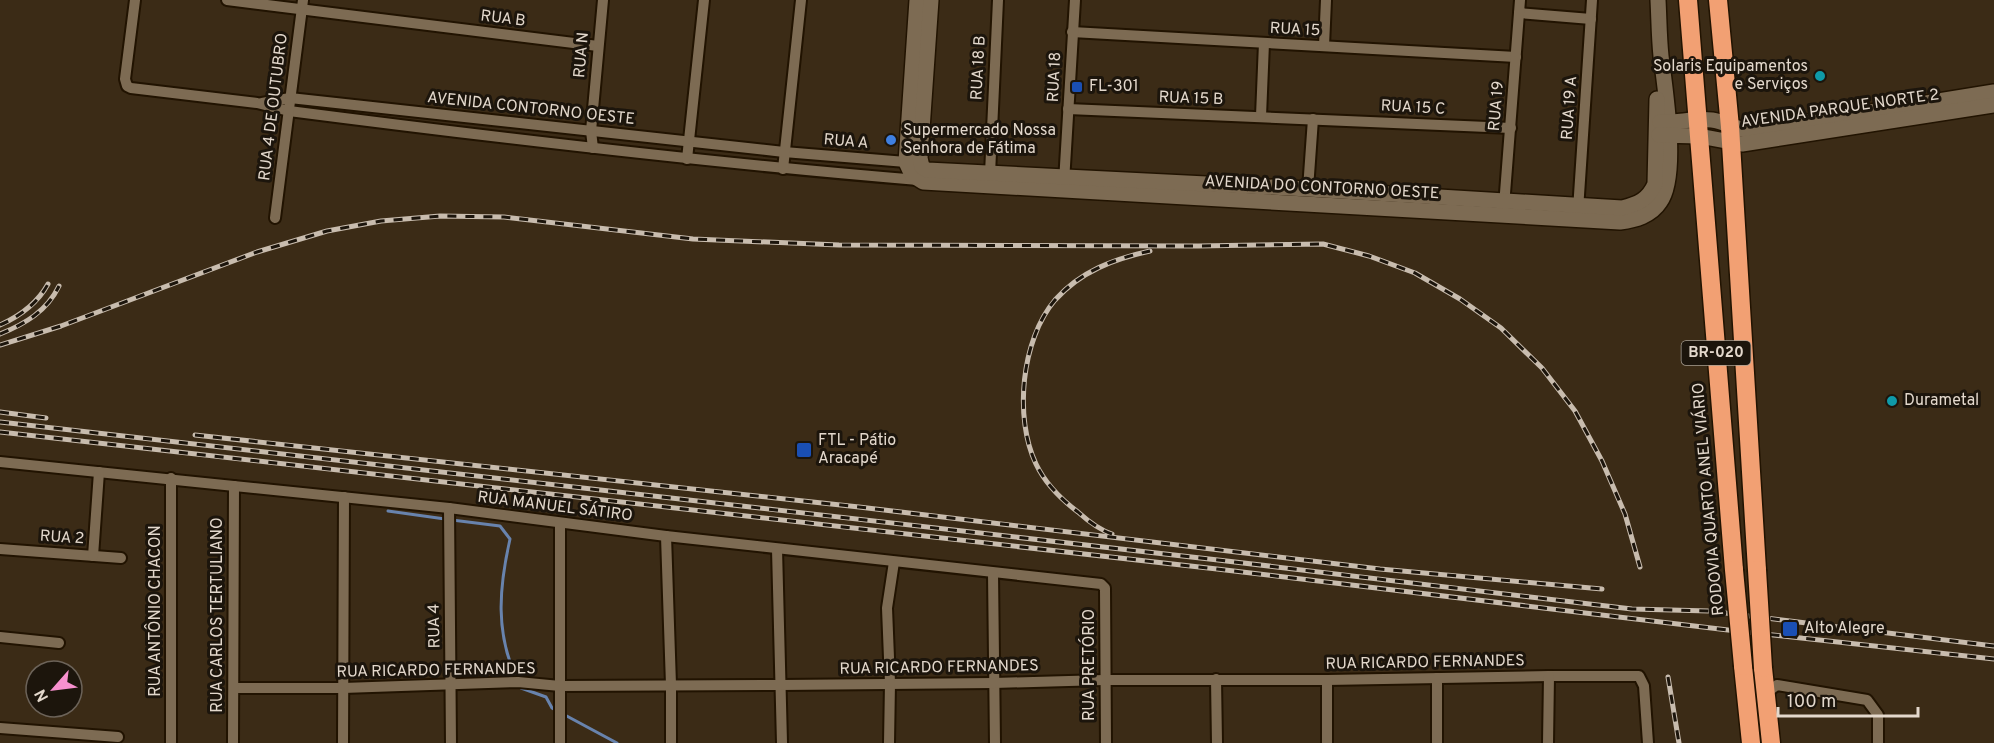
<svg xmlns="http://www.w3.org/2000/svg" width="1994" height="743" font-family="Overpass,sans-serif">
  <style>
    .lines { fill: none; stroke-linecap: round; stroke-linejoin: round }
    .stream { stroke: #6883ad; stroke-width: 3 }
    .street-casing { stroke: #211301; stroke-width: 14 }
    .secondary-casing { stroke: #211301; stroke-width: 18 }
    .highway-casing { stroke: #211301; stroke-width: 21 }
    .street { stroke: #7d6b53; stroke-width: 10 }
    .secondary { stroke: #7d6b53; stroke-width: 15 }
    .highway { stroke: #f2a073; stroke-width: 18 }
    .rail-casing { stroke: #c8bcae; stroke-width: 5 }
    .rail { stroke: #1c150c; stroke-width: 3; stroke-dasharray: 9; stroke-linecap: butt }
    .highway-bridge-casing { stroke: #211301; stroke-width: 21; stroke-linecap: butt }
    .highway-bridge { stroke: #f2a073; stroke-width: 18 }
    .culture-dot { fill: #0f9aa8; stroke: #1c150c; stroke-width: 2 }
    .transit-dot { fill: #1a4fb4; stroke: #1c150c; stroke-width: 2 }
    .shop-dot { fill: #3f7fe0; stroke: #1c150c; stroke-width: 2 }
    .labels { text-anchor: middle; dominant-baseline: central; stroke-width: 6; stroke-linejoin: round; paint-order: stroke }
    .shield { fill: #1c150c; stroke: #a79e92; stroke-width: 1.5 }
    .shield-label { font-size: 15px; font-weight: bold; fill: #e3d8cc }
    .street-label { font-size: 16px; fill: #e3d8cc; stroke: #1c150c }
    .poi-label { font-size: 16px; fill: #e3d8cc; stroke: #1c150c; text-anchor: start }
  </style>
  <rect width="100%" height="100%" fill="#3b2b16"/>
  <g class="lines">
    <g class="stream">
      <path d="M388,511l57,8"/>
      <path d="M452,520l48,6 10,13c-11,49 -15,93 7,141"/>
      <path d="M520,686l1,2 25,9 6,11 5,3"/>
      <path d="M563,714l54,29"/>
    </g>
    <g class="street-casing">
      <g id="street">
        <path d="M135,0l-10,79 2,7 4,2 126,15 32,8c210,27 419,52 629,69"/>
        <path d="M227,0l371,46"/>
        <path d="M1519,13l72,6"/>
        <path d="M1072,32l444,25"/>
        <path d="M1324,46l2,-46"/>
        <path d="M262,103l28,-5 494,54 122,10"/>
        <path d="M1068,109l443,19"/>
        <path d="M1261,116l3,-73"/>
        <path d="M593,148l-2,-17 12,-131"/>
        <path d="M687,159l17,-159"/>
        <path d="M783,169l18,-169"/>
        <path d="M990,174l8,-174"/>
        <path d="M1064,182l11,-182"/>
        <path d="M1308,189l5,-70"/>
        <path d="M1504,206l16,-206"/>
        <path d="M1578,210l14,-210"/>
        <path d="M275,218l28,-218"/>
        <path d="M0,462l449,46 217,28 435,48 4,4 1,155"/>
        <path d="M171,478v265"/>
        <path d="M449,508l2,235"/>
        <path d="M560,523v220"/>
        <path d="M666,536l5,149v58"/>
        <path d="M0,549l121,9"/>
        <path d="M777,549l5,194"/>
        <path d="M93,556l6,-84"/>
        <path d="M993,573l2,170"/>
        <path d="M0,637l59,6"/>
        <path d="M1437,678v65"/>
        <path d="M1216,679l1,64"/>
        <path d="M1327,680v63"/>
        <path d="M234,688h109l175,-6 42,4 221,-1 213,-2 110,-3h223l222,-4h90l5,10 4,57"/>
        <path d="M1766,693l11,-8 90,15 11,15v28"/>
        <path d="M0,728l118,9"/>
        <path d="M233,743l1,-257"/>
        <path d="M343,743l1,-246"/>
        <path d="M889,743l1,-60 -3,-75 7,-46"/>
        <path d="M1548,743l1,-67"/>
      </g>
    </g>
    <g class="secondary-casing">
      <g id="secondary">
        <path d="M917,0l-11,162 6,13 11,7 697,40c15,-2 31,-6 40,-20 19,-25 5,-114 1,-146 -2,-19 -2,-38 -3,-56"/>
        <path d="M931,0l-11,158 2,9 5,3 381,19 314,19c16,-4 26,-8 33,-24l2,-85"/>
        <path d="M1660,122c17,1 34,-4 52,-2 14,2 25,10 40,11l242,-39"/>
        <path d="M1659,135l40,1 43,8 252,-39"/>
      </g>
    </g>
    <g class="highway-casing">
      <g id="highway">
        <path d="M1688,0l46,570"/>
        <path d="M1718,0l12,127 27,443"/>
        <path d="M1743,666l8,77"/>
        <path d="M1763,668l8,75"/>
      </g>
    </g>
    <use href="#street" class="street"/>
    <use href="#secondary" class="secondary"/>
    <use href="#highway" class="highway"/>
    <g class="rail-casing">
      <g id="rail">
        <path d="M0,325c20,-9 37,-21 48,-41"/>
        <path d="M0,334c25,-10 47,-23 59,-48"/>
        <path d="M0,345l61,-19 196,-74 70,-21 54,-10 59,-5 64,1 189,22 146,6 359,1 125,-2 46,12 46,17 45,26 41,29 41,40 33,43 27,50 23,53 15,53"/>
        <path d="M0,412l46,6"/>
        <path d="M0,422l1218,138 414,49 77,2 285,35"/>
        <path d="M0,432l1217,137 511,61 266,29"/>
        <path d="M195,435l664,72 521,62 222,20"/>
        <path d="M1112,534c-12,-4 -24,-13 -34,-22 -16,-12 -33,-29 -42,-48 -22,-46 -15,-124 19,-164 26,-29 59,-41 95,-49"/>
        <path d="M1668,677l11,66"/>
      </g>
    </g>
    <use href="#rail" class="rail"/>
    <g class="highway-bridge-casing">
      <g id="highway-bridge">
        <path d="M1734,570l9,96"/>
        <path d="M1757,570l6,98"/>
      </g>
    </g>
    <use href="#highway-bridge" class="highway-bridge"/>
  </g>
  <g class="culture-dot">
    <circle cx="1820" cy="76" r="6"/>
    <circle cx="1892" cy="401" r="6"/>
  </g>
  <g class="transit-dot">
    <rect x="1071" y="81" width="12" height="12" rx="3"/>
    <rect x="796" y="442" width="16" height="16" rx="3"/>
    <rect x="1782" y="621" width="16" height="16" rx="3"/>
  </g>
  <circle class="shop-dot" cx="891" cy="140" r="6"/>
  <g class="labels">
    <rect class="shield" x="1681.5" y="341" width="69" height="24" rx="4.5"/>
    <g class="shield-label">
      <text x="1716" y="353">BR-020</text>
    </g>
    <g class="street-label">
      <text transform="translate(503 19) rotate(7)">RUA B</text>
      <text transform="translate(1295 30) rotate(3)">RUA 15</text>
      <text transform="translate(582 55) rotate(-85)">RUA N</text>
      <text transform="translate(979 68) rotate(-87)">RUA 18 B</text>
      <text transform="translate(1055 77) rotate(-87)">RUA 18</text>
      <text transform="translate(1191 99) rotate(2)">RUA 15 B</text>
      <text transform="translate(1497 106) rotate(-85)">RUA 19</text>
      <text transform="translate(274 107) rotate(-83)">RUA 4 DE OUTUBRO</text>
      <text transform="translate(1413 108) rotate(3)">RUA 15 C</text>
      <text transform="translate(1570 108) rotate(-86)">RUA 19 A</text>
      <text transform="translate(531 109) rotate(6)">AVENIDA CONTORNO OESTE</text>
      <text transform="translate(1840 109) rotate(-8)">AVENIDA PARQUE NORTE 2</text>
      <text transform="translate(846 142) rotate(5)">RUA A</text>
      <text transform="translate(1322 188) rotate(3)">AVENIDA DO CONTORNO OESTE</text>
      <text transform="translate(1709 499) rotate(-95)">RODOVIA QUARTO ANEL VIÁRIO</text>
      <text transform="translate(555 507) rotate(7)">RUA MANUEL SÁTIRO</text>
      <text transform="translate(62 538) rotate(4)">RUA 2</text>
      <text transform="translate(156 611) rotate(-90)">RUA ANTÔNIO CHACON</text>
      <text transform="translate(218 615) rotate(-90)">RUA CARLOS TERTULIANO</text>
      <text transform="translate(435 626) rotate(-91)">RUA 4</text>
      <text transform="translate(1425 663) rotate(-1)">RUA RICARDO FERNANDES</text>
      <text transform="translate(1090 665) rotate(-90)">RUA PRETÓRIO</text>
      <text transform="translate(939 668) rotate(-1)">RUA RICARDO FERNANDES</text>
      <text transform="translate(436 671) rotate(-1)">RUA RICARDO FERNANDES</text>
    </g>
    <g class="poi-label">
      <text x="1808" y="67" text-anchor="end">Solaris Equipamentos<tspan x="1808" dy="18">e Serviços</tspan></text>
      <text x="1089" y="87">FL-301</text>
      <text x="903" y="131">Supermercado Nossa<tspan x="903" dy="18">Senhora de Fátima</tspan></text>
      <text x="1904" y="401">Durametal</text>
      <text x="818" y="441">FTL - Pátio<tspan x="818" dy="18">Aracapé</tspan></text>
      <text x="1804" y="629">Alto Alegre</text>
    </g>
  </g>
  <g transform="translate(54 689) rotate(242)"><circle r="28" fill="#1c150c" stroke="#6c6359" stroke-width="1.5"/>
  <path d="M0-4.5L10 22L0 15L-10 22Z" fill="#f790ce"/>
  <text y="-9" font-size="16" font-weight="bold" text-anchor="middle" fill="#e3d8cc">N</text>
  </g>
  <path d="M1778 707v9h140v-9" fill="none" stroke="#e3d8cc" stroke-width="3"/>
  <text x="1787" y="707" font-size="18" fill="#e3d8cc" stroke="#1c150c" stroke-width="4.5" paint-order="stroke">100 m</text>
</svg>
